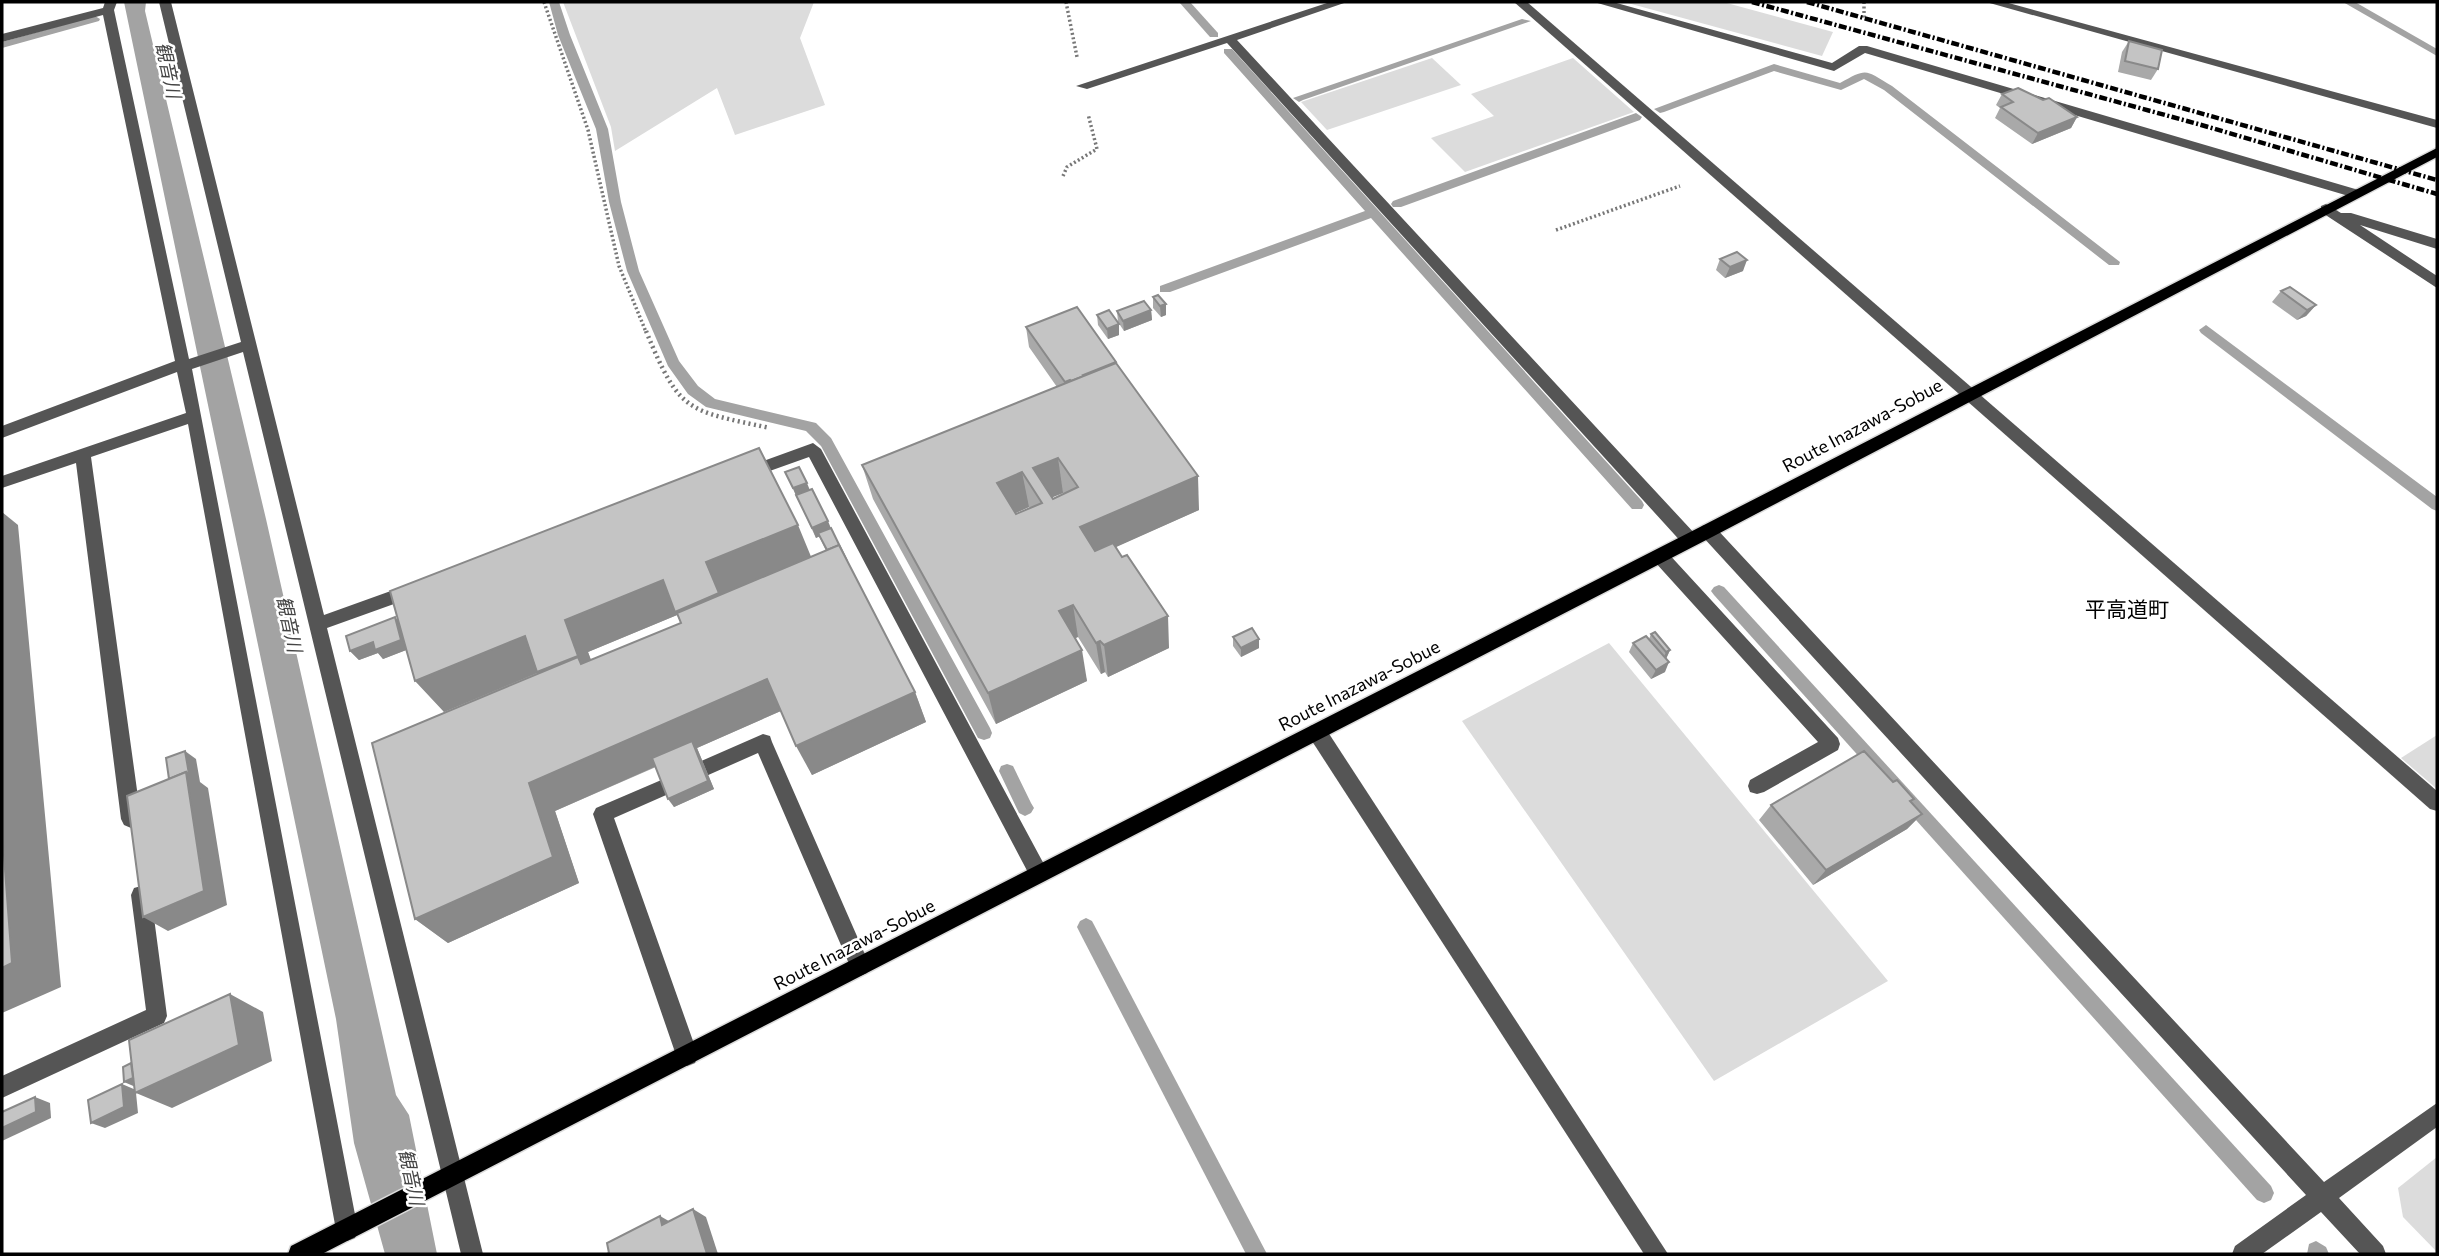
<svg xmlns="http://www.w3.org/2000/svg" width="2439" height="1256" font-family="Commissioner,'Noto Sans JP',sans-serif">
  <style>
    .green { fill: #dcdcdc }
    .water { fill: #a3a3a3 }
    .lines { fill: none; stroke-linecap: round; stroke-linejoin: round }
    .stream { fill: #a3a3a3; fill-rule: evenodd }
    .major-casing { stroke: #dbdbdb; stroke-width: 3 }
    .path-far1 { stroke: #777; stroke-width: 3.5; stroke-dasharray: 2 2.5; stroke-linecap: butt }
    .path { stroke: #777; stroke-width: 4.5; stroke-dasharray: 2 3.5; stroke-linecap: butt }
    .minor { fill: #555; fill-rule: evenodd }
    .major { fill: #000; fill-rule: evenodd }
    .rail { stroke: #000; stroke-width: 4.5; stroke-dasharray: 8 2.5 2 2.5; stroke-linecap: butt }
    .wall { fill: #a9a9a9; fill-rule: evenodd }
    .shaded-wall { fill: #898989 }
    .building { fill: #c4c4c4; stroke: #898989; stroke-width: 2; fill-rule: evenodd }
    .labels { text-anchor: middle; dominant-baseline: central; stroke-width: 5; stroke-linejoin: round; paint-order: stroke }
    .street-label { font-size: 18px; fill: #000; stroke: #fff }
    .water-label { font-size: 19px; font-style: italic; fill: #444; stroke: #fff }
    .quarter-label { font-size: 21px; fill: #000; stroke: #fff }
  </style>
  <rect width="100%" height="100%" fill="#fff"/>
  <g class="green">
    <path d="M563,2h251l-14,36 25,67 -90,30 -18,-47 -102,63 -4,-24z"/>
    <path d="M1624,2h99l110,30 -11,24z"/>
    <path d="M1432,58l29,27 -134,45 -26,-28z"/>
    <path d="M1573,58l61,54 -169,60 -34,-34 63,-22 -23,-22z"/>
    <path d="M1609,643l279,338 -174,100 -252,-360z"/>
    <path d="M2437,735v54l-36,-31z"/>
    <path d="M2437,1157v95l-34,-35 -5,-29z"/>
  </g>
  <path class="water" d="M124,2h22l-1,9 121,508 130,576 13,20 28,139h-52l-31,-111 -18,-124z"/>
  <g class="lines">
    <g class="stream">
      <path d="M549,2h10l11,33 38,94 13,73 18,69 40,90 19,25 17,13 101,24 15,15 159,290 2,5 -2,5 -6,2 -6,-2 -157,-292 -15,-15 -100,-24 -18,-13 -20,-28 -41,-95 -18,-69 -13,-73 -38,-94z"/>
      <path d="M1179,2h11l28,31v4h-8z"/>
      <path d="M2343,2h12l82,47v7z"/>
      <path d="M95,16l5,3 -1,2 -97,27v-6z"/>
      <path d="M1522,19l9,2 -228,79 -4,2 -6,-4z"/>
      <path d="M1224,49h8l410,452 2,4 -2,4h-10l-261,-291 -201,74h-10v-6l205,-75 -141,-158z"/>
      <path d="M1774,64l66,19c28,-16 25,-13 52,3l228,176 -1,3h-10l-225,-175 -20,-11 -23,11 -67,-19 -110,41 -4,1 -6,-4z"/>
      <path d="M1636,113l6,4 -2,3 -239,87h-8l-2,-3 2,-3z"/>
      <path d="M2206,325l231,172v14l-5,-2 -231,-176 -2,-3z"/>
      <path d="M1719,585l5,2 547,599 3,7 -3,7 -7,3 -7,-3 -543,-605 -3,-4 3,-4z"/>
      <path d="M1007,764l6,2 18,37 3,5 -3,5 -6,3 -6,-3 -20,-42 2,-5z"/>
      <path d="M1086,918l6,3 175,333h-21l-166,-321 -3,-6 3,-6z"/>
      <path d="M2316,1241l10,6 3,7h-22l2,-10z"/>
    </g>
    <g class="major-casing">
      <path id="major" d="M2437,148v9l-723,379 -1392,718h-34l3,-8 1411,-720z"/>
    </g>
    <g class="path-far1">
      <path d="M544,2l44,128 31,136 27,66"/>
      <path d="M1066,2l11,55"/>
      <path d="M1864,2v18"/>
      <path d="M1063,176l4,-9 30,-18 -9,-35"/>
      <path d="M1556,230l124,-44"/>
    </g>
    <path class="path" d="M646,331c34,82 40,79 124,97"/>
    <g class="minor">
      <path d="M105,2h12l-3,8 75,349 52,-17 -82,-340h12l153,613 89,-32 6,2 3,5 -3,5 -92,33 156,626h-22l-218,-902 -51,17 166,861 -3,8 -8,3 -8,-3 -3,-8 -148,-806 -97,33 50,362 -3,6 -7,3 -7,-3 -3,-6 -45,-356 -74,25v-12l184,-63 -9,-41 -175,66v-12l173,-65 -72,-346 -101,27v-8l101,-26z"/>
      <path d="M1330,2h17l-110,38 459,495 2,5 -2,5h-12l-457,-502 -140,46 -11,-3z"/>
      <path d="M1514,2h13l910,789v20l-7,-2z"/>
      <path d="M1594,2h19l219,61 27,-17h8l495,145 2,3 -7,4 -5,-1 -487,-144 -31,18z"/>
      <path d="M1986,2h19l432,118v8z"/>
      <path d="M2326,204l15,9h10l86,26v10l-77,-24 77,51v12l-116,-76v-6z"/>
      <path d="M813,443l8,6 225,419 3,6 -3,6 -7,3 -7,-3 -223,-423 -62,22 -8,-6 2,-4z"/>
      <path d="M1708,524l6,2 610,656 113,-79v24l-98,71 44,48 3,8h-26l-39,-42 -59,42h-30l3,-8 71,-51 -604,-659 -2,-5 2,-5z"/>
      <path d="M1660,549l6,2 172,187 2,6 -2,6 -74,42 -7,2 -7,-2 -2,-6 2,-6 68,-38 -164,-181 -2,-5z"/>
      <path d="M1317,724l7,2 344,528h-24l-334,-516 -2,-6 2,-6z"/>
      <path d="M763,734l7,2 2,6 95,217 3,7 -3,7 -7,3 -7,-3 -95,-220 -52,23 -7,-2 -2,-6 2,-6z"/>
      <path d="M666,778l7,2 2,6 -2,6 -59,26 84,237 -3,8 -8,3 -8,-3 -3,-8 -83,-241 3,-6z"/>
      <path d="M141,886l7,2 3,7 16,121 -3,7 -162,75v-22l144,-66 -15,-115 3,-7z"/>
    </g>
    <use href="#major" class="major"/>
    <g class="rail">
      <path d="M1752,2l446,122 239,70"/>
      <path d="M1807,2l630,178"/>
    </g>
  </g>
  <g class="wall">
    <path d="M2129,41l29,28 -7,11 -33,-8 4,-20z"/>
    <path d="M2002,94l75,23 -6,11 -39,16 -37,-26 5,-10 -4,-3z"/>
    <path d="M1720,259l23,12 -18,7 -9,-8z"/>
    <path d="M2281,291l35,14 -10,11 -9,4 -25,-18z"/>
    <path d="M1153,297l13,7v11l-5,2 -8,-9z"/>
    <path d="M1151,310l1,10 -28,11 -6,-9 -1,-11z"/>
    <path d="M1097,315l22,20 -11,4 -10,-14z"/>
    <path d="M1026,327l90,37 83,146 -84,37 54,101 -61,29 -3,-5 -4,2 -23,-37 -3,1 12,43 -91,43 -123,-225 -11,-34 195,-78 -28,-40zM1063,493l1,1 -11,5 -1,-2zM1029,507l1,1 -14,6 -1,-1z"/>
    <path d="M785,472l25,18 105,202 11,30 -114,53 -31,-64 -84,37 17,41 -40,18 -18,-40 -101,44 24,72 -131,60 -33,-24 123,-245 -94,38 -38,-62 -23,9 -5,-6 -19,7 -9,-9 48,-31 413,-63 15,-6 -7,-15 -3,2zM677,615l4,8 -90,37 -3,-8z"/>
    <path d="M1651,634l19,16 -4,9 -1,13 -14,7 -22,-27 4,-9 16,-4z"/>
    <path d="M1233,637l26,2v9l-18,9 -8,-11z"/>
    <path d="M1893,782l21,17 -3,3 11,12 -15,15 -94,56 -54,-65 12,-15z"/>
  </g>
  <g class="shaded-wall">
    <path d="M2077,117l-6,11 -39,16 6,-11z"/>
    <path d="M1747,260l-4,11 -18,7 5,-11z"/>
    <path d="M1166,304v11l-5,2 -1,-11z"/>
    <path d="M2316,305l-10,11 -9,4 10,-10z"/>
    <path d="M1151,310l1,10 -28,11 -1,-10z"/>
    <path d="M1119,324v11l-11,4 -1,-10z"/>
    <path d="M1058,458l5,35 -22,9 -8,-34z"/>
    <path d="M1022,472l7,35 -24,11 -8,-35z"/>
    <path d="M1198,476l1,34 -114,51 -5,-34z"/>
    <path d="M807,483l4,10 -14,5 -4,-10z"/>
    <path d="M2,512l16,13 43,462 -59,26z"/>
    <path d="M828,521l4,10 -16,7 -4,-10z"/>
    <path d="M798,525l14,34 -224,93 13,35 -40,16 -24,-30 -93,39 -29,-31z"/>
    <path d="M1073,605l5,32 -13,6 -6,-32z"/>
    <path d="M1168,616l1,32 -61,29 -4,-32z"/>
    <path d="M395,617l8,9 6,23 -26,10 -5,-6 -19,7 -9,-9z"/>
    <path d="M1259,639v9l-18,9v-9z"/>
    <path d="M1100,641l5,31 -4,2 -5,-31z"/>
    <path d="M1082,650l5,31 -91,43 -8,-31z"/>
    <path d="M1670,650l-4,9 -4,2 4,-9z"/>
    <path d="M1669,662l-4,10 -14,7 5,-9z"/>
    <path d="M767,679l16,31 -86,38 17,41 -40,18 -6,-8 27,-50 -140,62 24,72 -131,60 -33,-24 114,-136z"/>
    <path d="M915,692l11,30 -114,53 -16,-29z"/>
    <path d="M185,751l11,8 4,23 8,6 19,117 -59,26 -25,-14z"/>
    <path d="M1922,814l-15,15 -94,56 13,-15z"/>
    <path d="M230,994l33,18 9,49 -100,47 -36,-15 2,20 -33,15 -14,-5 31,-39 14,6z"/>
    <path d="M145,1072l-7,16 -14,-6z"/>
    <path d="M35,1097l15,6 1,15 -49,23v-13z"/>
    <path d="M693,1209l13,8 12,37h-11z"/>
    <path d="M660,1216l14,8 -12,1z"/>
  </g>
  <g class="building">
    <path d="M2129,41l33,9 -4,19 -33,-8z"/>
    <path d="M2018,88l25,12 6,-2 28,19 -39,16 -37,-26 12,-5 -11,-8z"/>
    <path d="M1737,252l10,8 -17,7 -10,-8z"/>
    <path d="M2290,287l26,18 -9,5 -26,-19z"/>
    <path d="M1158,295l8,9 -6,2 -7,-9z"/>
    <path d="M1144,301l7,9 -28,11 -6,-10z"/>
    <path d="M1077,307l39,55 -33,13 1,1 -13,5 -1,-1 -5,2 -39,-55z"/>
    <path d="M1109,310l10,14 -12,5 -10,-14z"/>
    <path d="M1116,363l82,113 -118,51 15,24 18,-8 9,14 5,-2 41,61 -64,29 -4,-4 -4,2 -23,-38 -14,6 23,39 -94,43 -126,-228zM1058,458l20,29 -25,12 -20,-31zM1022,472l20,31 -26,11 -19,-31z"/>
    <path d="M759,448l39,77 -92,37 13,31 -44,19 -12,-32 -98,40 13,36 -41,16 -12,-36 -110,45 -25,-90z"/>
    <path d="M799,467l8,16 -14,5 -8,-16z"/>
    <path d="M812,489l16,32 -16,7 -16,-33z"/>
    <path d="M831,528l16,33 -8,-16 -12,5 -9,-17z"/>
    <path d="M839,545l76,147 -119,54 -29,-67 -238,104 24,74 -138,62 -43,-176 206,-86 3,7 100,-41 -4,-10z"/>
    <path d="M395,617l6,23 -26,10 -2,-8 -23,9 -4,-15z"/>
    <path d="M1252,628l7,11 -18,9 -8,-11z"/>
    <path d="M1655,632l15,18 -4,2 -15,-18z"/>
    <path d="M1646,636l23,26 -13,8 -23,-27z"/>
    <path d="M692,741l16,40 -40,18 -16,-41z"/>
    <path d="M185,751l4,23 -3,-2 -17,7 -3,-21z"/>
    <path d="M1864,751l29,31 4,-2 17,19 -4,2 12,13 -96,56 -55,-65z"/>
    <path d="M186,772l18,119 -61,26 -16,-121z"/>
    <path d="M2,829l10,134 -10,5z"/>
    <path d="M230,994l9,51 -104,48 -6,-53z"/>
    <path d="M131,1063l2,15 -9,4 -1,-15z"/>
    <path d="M122,1084l2,23 -33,16 -3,-23z"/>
    <path d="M35,1097l1,15 -34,16v-16z"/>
    <path d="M693,1209l14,45h-100l2,-1 -2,-10 53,-27 2,9z"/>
  </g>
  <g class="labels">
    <g class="street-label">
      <text transform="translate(1862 425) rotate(-28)">Route Inazawa-Sobue</text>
      <text transform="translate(1359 685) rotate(-27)">Route Inazawa-Sobue</text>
      <text transform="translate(854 944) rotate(-27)">Route Inazawa-Sobue</text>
    </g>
    <g class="water-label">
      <text transform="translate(169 70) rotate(78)">観音川</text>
      <text transform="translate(290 624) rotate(78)">観音川</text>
      <text transform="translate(412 1177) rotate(78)">観音川</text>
    </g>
    <g class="quarter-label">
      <text x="2127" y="608">平高道町</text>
    </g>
  </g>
  <rect width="2439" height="1256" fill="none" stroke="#000000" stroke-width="7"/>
</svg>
